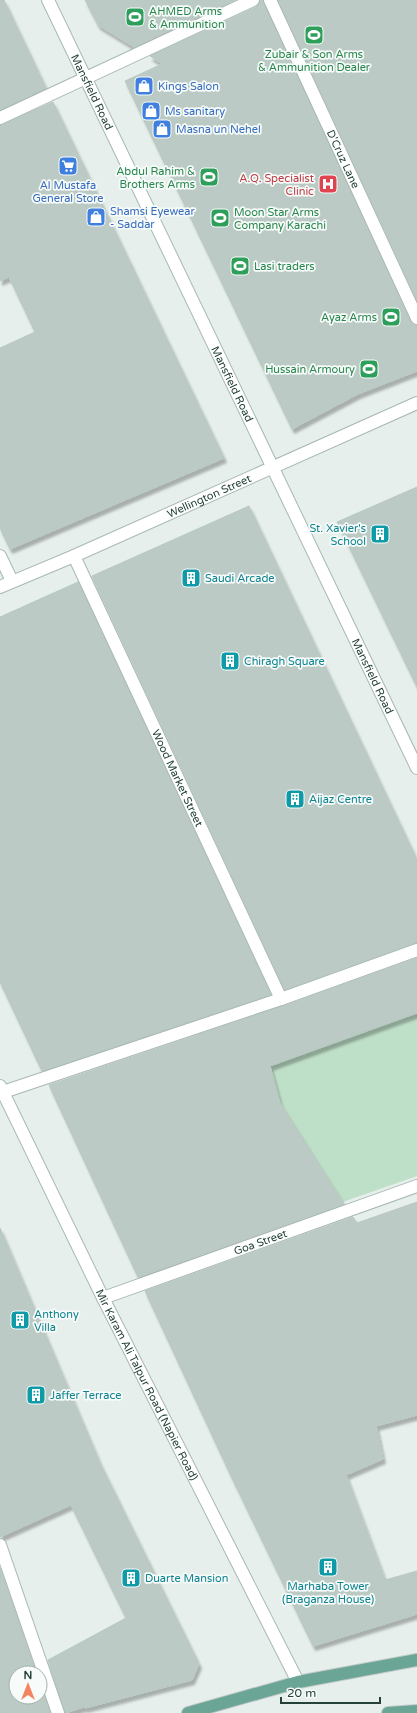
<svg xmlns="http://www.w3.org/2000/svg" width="417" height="1713" font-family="'Varela Round',sans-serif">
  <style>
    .green { fill: #bfe0c8 }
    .building { fill: #bbcac4; stroke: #b8c9c2; filter: url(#shadow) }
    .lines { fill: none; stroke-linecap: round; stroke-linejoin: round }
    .minor-casing { stroke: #a8b8b2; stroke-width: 14 }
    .major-casing { stroke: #c2cac8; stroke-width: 14 }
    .minor { stroke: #fff; stroke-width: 12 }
    .major { stroke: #6aa596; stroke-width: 12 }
    .labels { text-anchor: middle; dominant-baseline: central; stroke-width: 3.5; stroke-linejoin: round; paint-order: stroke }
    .leisure-label { font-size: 11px; fill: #27864d; stroke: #f7fbf9; text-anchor: start }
    .shop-label { font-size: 11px; fill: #366cbe; stroke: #f7fbf9; text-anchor: start }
    .street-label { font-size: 11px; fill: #24423a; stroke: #f7fbf9 }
    .health-label { font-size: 11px; fill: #be3a42; stroke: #f7fbf9; text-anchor: end }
    .culture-label { font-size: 11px; fill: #0d838f; stroke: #f7fbf9; text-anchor: start }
  </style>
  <defs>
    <filter id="shadow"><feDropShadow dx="2.5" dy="4.5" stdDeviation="1" flood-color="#0004"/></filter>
  </defs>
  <rect width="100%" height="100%" fill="#e6efeb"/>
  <path class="green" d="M417,1013v163l-74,26 -63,-99 -10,-38z"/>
  <g class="building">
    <path d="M0,0h4l42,88 -46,22z"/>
    <path d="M85,0h150l-101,47 -36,-22z"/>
    <path d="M260,0h3l147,321 7,4v46l-59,23 -66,35 -167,-348 37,-17 -12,-8 106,-49z"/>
    <path d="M278,0h139v300z"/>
    <path d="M53,102l171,356 -214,91 -10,-21v-180l35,-16 -26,-55 -9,4v-156z"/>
    <path d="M417,487v200l-80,-165z"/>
    <path d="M249,506l168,354v83l-132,47 -193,-414z"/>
    <path d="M78,582l193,413 -229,76 -42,-89v-365z"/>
    <path d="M417,958v55l-147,53 10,37 64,101 -206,73 -89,-192 234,-79z"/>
    <path d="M417,1202v213l-41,11 7,33 -37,16 39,105 32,-9v43l-104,32 -82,-170 -86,-185 208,-74 4,6z"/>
    <path d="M0,1228l99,233 100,203 -7,16 -107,28 -1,-1 -19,6 -17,-53 78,-42 -55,-113 -71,32z"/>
    <path d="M0,1568l36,105h-20v24h24v-13l10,29h-50z"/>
  </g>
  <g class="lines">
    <g class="minor-casing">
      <g id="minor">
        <path id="s1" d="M48,0l369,768"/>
        <path id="s2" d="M270,0l147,318"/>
        <path d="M0,118l253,-118"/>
        <path d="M0,556l12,25"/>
        <path id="s3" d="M74,556l207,443"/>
        <path id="s4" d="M0,587l74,-31 343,-153"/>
        <path id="s5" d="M0,1086l103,212 195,384"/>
        <path d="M3,1092l278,-93 136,-49"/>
        <path id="s6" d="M103,1298l314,-112"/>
        <path d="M0,1545l58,168"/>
      </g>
    </g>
    <g class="major-casing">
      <g id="major">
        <path d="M188,1713l110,-31 119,-22"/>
        <path d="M388,1713l29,-2"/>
      </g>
    </g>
    <use href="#minor" class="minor"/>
    <use href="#major" class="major"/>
  </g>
  <defs>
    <g id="stadium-square" transform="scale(1)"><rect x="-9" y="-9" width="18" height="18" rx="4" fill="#2e9e5b" stroke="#f7fbf9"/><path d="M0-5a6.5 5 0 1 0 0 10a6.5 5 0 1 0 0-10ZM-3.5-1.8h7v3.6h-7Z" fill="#fff"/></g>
    <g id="shop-square" transform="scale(1)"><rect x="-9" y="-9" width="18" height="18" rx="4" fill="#3f7fe0" stroke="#f7fbf9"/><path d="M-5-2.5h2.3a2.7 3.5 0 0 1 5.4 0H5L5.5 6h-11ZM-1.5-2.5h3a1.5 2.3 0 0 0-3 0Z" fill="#fff"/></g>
    <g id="supermarket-square" transform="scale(1)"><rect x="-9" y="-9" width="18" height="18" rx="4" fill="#3f7fe0" stroke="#f7fbf9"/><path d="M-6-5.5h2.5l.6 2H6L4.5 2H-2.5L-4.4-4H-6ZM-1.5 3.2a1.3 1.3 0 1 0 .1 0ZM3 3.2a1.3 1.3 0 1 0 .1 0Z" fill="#fff"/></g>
    <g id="hospital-square" transform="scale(1)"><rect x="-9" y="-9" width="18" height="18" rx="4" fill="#e0444e" stroke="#f7fbf9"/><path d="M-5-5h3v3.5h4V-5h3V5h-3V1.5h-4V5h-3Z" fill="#fff"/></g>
    <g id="building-square" transform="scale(1)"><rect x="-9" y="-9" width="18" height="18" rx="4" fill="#0f9aa8" stroke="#f7fbf9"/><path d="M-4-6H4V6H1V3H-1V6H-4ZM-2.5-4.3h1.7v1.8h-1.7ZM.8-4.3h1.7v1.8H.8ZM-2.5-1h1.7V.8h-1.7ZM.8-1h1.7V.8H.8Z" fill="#fff"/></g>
  </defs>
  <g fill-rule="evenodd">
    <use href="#stadium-square" x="135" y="17"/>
    <use href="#stadium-square" x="314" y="35"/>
    <use href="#shop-square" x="144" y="86"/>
    <use href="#shop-square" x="151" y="111"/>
    <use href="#shop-square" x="162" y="129"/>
    <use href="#supermarket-square" x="68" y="166"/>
    <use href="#stadium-square" x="209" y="177"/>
    <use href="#hospital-square" x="328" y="184"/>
    <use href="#shop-square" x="96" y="217"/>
    <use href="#stadium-square" x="220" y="218"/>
    <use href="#stadium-square" x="240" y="266"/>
    <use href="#stadium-square" x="391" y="317"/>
    <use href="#stadium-square" x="369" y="369"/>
    <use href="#building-square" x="380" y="534"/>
    <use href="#building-square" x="191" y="578"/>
    <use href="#building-square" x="230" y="661"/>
    <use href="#building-square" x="295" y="799"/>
    <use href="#building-square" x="20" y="1320"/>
    <use href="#building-square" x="36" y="1395"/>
    <use href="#building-square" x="328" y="1567"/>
    <use href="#building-square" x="131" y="1578"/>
  </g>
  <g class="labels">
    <g class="leisure-label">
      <text x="149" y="11">AHMED Arms<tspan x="149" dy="13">&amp; Ammunition</tspan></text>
      <text x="314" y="54" text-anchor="middle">Zubair &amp; Son Arms<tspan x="314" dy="13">&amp; Ammunition Dealer</tspan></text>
      <text x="195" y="171" text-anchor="end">Abdul Rahim &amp;<tspan x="195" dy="13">Brothers Arms</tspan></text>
      <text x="234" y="212">Moon Star Arms<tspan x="234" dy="13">Company Karachi</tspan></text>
      <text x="254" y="266">Lasi traders</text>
      <text x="377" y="317" text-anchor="end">Ayaz Arms</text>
      <text x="355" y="369" text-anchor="end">Hussain Armoury</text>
    </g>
    <g class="shop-label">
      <text x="158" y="86">Kings Salon</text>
      <text x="165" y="111">Ms sanitary</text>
      <text x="176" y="129">Masna un Nehel</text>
      <text x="68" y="185" text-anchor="middle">Al Mustafa<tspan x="68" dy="13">General Store</tspan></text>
      <text x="110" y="211">Shamsi Eyewear<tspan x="110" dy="13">- Saddar</tspan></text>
    </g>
    <g class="street-label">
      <text stroke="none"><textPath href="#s1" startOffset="102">Mansfield Road</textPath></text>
      <text stroke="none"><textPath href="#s2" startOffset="175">D'Cruz Lane</textPath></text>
      <text stroke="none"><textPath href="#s1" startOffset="426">Mansfield Road</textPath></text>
      <text stroke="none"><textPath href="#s4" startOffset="228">Wellington Street</textPath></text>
      <text stroke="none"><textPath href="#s1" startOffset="750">Mansfield Road</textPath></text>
      <text stroke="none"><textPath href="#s3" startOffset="245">Wood Market Street</textPath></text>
      <text stroke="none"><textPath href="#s6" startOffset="167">Goa Street</textPath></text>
      <text stroke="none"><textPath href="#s5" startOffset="333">Mir Karam Ali Talpur Road (Napier Road)</textPath></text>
    </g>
    <g class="health-label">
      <text x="314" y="178">A.Q. Specialist<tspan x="314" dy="13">Clinic</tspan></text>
    </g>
    <g class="culture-label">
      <text x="366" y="528" text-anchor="end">St. Xavier's<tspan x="366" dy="13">School</tspan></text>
      <text x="205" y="578">Saudi Arcade</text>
      <text x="244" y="661">Chiragh Square</text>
      <text x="309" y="799">Aijaz Centre</text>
      <text x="34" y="1314">Anthony<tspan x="34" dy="13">Villa</tspan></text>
      <text x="50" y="1395">Jaffer Terrace</text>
      <text x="145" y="1578">Duarte Mansion</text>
      <text x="328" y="1586" text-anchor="middle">Marhaba Tower<tspan x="328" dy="13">(Braganza House)</tspan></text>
    </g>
  </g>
  <g transform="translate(28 1685)"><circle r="19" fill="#f7fbf9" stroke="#a3b1ad"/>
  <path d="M0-3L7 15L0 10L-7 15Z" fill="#f4845f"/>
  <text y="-6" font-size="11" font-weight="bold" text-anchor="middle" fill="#24423a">N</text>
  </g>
  <path d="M281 1697v6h99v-6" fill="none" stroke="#24423a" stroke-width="2"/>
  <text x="287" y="1697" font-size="12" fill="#24423a" stroke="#f7fbf9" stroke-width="3" paint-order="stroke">20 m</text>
</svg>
